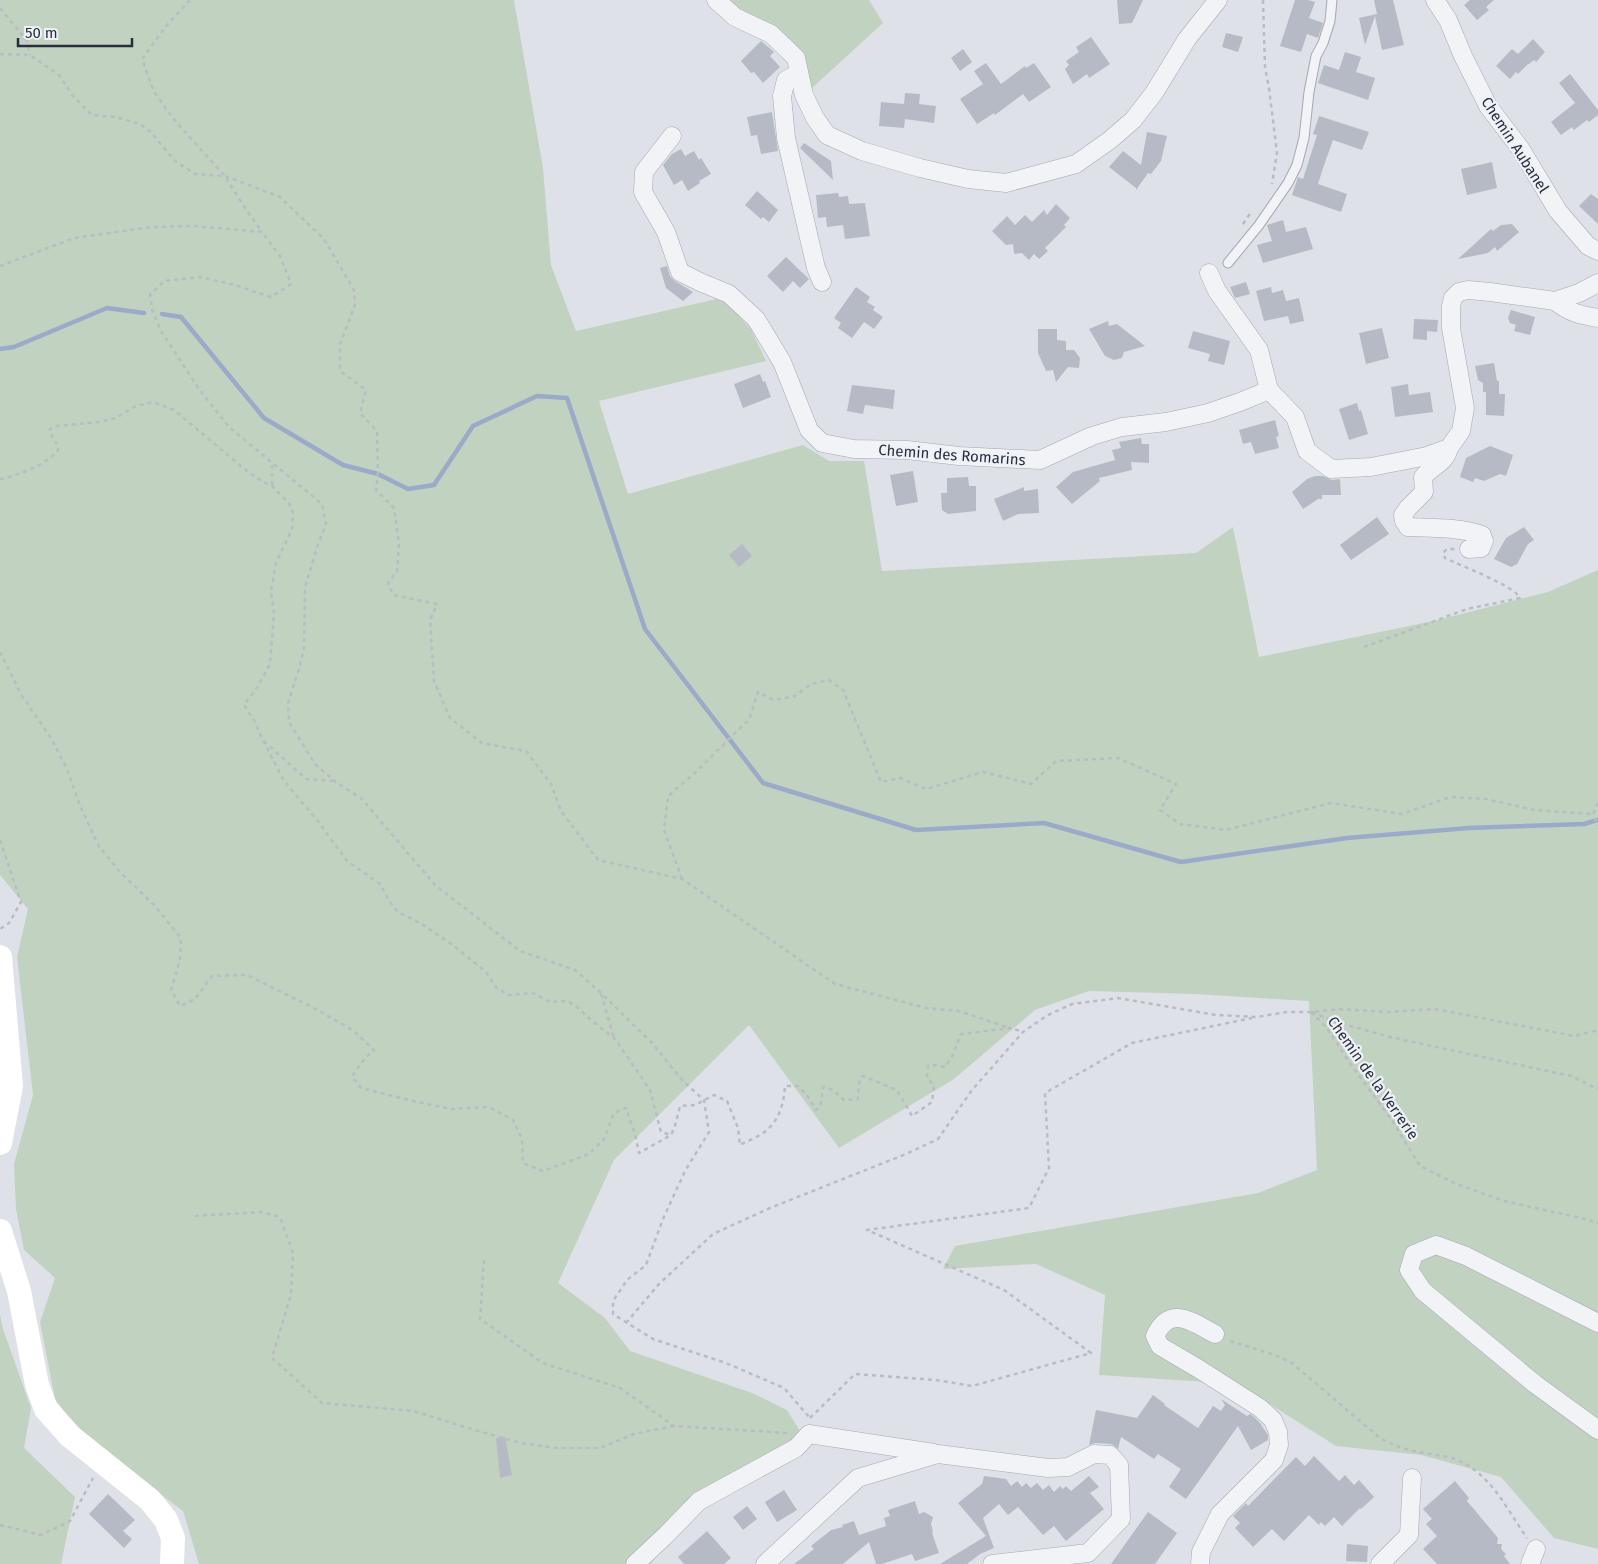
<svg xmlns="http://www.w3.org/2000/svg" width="1598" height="1564" font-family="'Fira Sans',sans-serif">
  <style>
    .green { fill: #c2d2c0 }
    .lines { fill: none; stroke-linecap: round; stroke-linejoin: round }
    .stream { stroke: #9baac8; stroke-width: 4.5 }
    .building { fill: #b6bac5 }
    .lane-casing { stroke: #a4a8b2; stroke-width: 11 }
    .street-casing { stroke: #a4a8b2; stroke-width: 19 }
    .path { stroke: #b9bcc3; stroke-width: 2.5; stroke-dasharray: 4 4; stroke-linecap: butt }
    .lane { stroke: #f2f3f6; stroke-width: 9 }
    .street { stroke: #f2f3f6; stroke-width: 18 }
    .secondary { stroke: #fff; stroke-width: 24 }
    .labels { text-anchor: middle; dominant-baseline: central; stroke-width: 4.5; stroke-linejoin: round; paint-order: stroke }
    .street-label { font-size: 15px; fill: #282e3f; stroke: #eef1f6 }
  </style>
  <rect width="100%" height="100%" fill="#dfe1e8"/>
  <g class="green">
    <path d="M0,0h514l29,168 8,97 25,66 145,-33 30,31 15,32 -167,40 29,93 175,-49 26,16h35l18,110 314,-18 37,-26 26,130 179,-37 110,-28 50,-22v979l-44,-11 -53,-61 -80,-22 -85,-9 -98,-62 -139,-9 6,-80 -69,-31 -93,5 12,-23 303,-53 59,-23 -8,-169 -115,-7 -105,-3 -54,19 -81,69 -115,69 -90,-123 -135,135 -56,123 47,35 25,33 122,42 35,17 13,21 -11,17 -84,57 -41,39 -13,20h-452l-16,-53 -102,-77 -26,-35 -15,-77 15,-44 -31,-28 -8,-41 -2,-45 19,-69 -16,-138 11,-48 -28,-34z"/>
    <path d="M724,0h145l14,23 -71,65 -11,-30z"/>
    <path d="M0,1314l3,15 28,79 -7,40 51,49 -14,67h-61z"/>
  </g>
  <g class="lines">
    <g class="stream">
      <path d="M162,314l19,3 83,101 79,47 35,9 30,15 26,-4 39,-59 64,-30 30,2 78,231 118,154 153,47 128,-7 137,39 166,-24 122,-10 115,-4 14,-4"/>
      <path d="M0,349l14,-2 93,-39 37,5"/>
    </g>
  </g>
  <g class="building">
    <path d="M1117,0h26l-11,23 -13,1z"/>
    <path d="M1295,0h13l7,2 -6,16 14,5 -5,15 -11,-4 -6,18 -21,-6z"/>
    <path d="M1374,0h19l11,45 -22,5 -7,-34 -10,29 -6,-27 18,-4z"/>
    <path d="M1470,0h24l-8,7 3,3 -12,10 -13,-15z"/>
    <path d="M1226,33l17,4 -5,15 -16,-5z"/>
    <path d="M1091,37l19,27 -21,14 -2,-4 -14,10 -8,-15 4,-4 -3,-4 13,-9 -3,-5z"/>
    <path d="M1533,39l12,13 -9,10 -2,-2 -5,4h-1l-10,10 -2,-2 -6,7 -14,-13 16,-17 6,5z"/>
    <path d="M761,41l13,11 -4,4 10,11 -17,16 -9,-11 -3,1 -10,-12z"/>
    <path d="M963,49l9,13 -12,9 -9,-13z"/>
    <path d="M1345,52l16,5 -5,15 19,6 -7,22 -50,-17 6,-18 15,5z"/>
    <path d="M986,63l15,21 24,-18 1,2 8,-5 17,24 -22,15 -6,-8 -28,21 -1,-2 -17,11 -17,-25 23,-15 -9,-13z"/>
    <path d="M1570,74l28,36v5l-9,7 -2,-2 -13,10 -2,-3 -11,8 -10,-13 24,-19 -16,-20z"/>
    <path d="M905,93l15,1 -1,10 17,2 -2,17 -29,-4 -1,9 -25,-2 2,-24 23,2z"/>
    <path d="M772,112l6,39 -17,3 -4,-19 -6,1 -4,-19z"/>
    <path d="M1319,116l50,16 -7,18 -29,-10 -10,28 -5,16 29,10 -6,18 -49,-17 6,-18 5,2 14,-44 -4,-1z"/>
    <path d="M1147,132l20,4 -6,25 -10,13 -3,-1 -12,17v-2l-27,-21 14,-16 18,14z"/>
    <path d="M804,143l27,18 2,19 -33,-32z"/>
    <path d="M681,149l4,7 9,-5 5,9 2,-2 10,16 -12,7 1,2 -12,8 -6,-11 -8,5 -11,-20 9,-11z"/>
    <path d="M1492,162l5,26 -30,7 -6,-26z"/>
    <path d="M757,191l21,19 -9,12 -6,-5 -2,2 -16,-14z"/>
    <path d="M838,193l1,4 9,-1 1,8 16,-1 5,33 -25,3 -2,-14 -16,2 -1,-10 -8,1 -2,-23z"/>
    <path d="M1591,194l7,5v25l-19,-18z"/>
    <path d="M1056,204l14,14 -6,7 2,2 -21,21 3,3 -9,8 -5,-5 -5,6 -7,-7 -8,1 -1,-10 -7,1 -14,-14 15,-15 8,9 10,-10 7,7 12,-12 3,5z"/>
    <path d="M1283,220l3,12 20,-5 7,22 -50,14 -6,-18 15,-4 -5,-16z"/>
    <path d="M1512,224l7,8 -22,19 -2,-4 -7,6 -30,6 33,-30 2,2 8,-6z"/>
    <path d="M786,257l23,22 -9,9 -7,-7 -10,11 -16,-16z"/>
    <path d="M667,266l3,10 5,5 18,11 -10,9 -17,-13 -6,-20z"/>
    <path d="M1246,282l4,12 -15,4 -5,-11z"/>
    <path d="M856,287l14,10 -3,5 8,5 -2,3 10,7 -9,12 -10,-7 -12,16 -14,-10 3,-5 -7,-5z"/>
    <path d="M1271,287l1,6 11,-3 3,11 13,-3 5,23 -14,3 -2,-8 -24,5 -8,-30z"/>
    <path d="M1511,310l24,7 -5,18 -16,-4 2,-6 -6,-2 -2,-5z"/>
    <path d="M1414,319l24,1 -1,12 -10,-1v9l-14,-1z"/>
    <path d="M1108,321l1,5 8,-2 28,22 -21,6 -2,6 -8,2 -9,-4 -16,-27z"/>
    <path d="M1382,328l7,30 -23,6 -7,-31z"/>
    <path d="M1038,329h19v11l9,1v9h8l6,8 -1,10 -11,-1 -12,15 -3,-12 -7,1 -8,-18z"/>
    <path d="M1193,331l37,10 -6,24 -16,-4 2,-7 -22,-6z"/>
    <path d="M1494,363l3,18h2v13h6l-1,22 -18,-1v-23h-3v-9l-5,-3 -3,-14z"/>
    <path d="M760,374l3,8 2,-1 6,16 -28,11 -9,-24z"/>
    <path d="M1408,384l1,11 21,-3 3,20 -38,5 -4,-30z"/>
    <path d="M852,385l43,5 -2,19 -28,-4 -2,9 -16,-3z"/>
    <path d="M1357,403l2,8 2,-1 7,24 -19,6 -10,-31z"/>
    <path d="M1275,420l4,16 -3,1 3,11 -24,6 -4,-12 -8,2 -4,-14z"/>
    <path d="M1141,438l1,6h7v19l-18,-1 1,8 -33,8 1,3 -28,23 -16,-17 17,-15 42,-12 -3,-10 9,-2 -2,-6z"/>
    <path d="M1490,446l23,9 -7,21 -6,-2 -16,7 -9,-3 -2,4 -13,-5 6,-19z"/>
    <path d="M913,471l5,31 -22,4 -6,-31z"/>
    <path d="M1315,476h8l9,4 8,-1 1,16h-19v4h-4l-15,10 -11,-17 15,-13z"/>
    <path d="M968,477l1,9h7v25l-28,3 -6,-4 -1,-17h6v-15z"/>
    <path d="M1024,487v4l14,-2 1,24 -21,1 -15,7 -9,-22z"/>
    <path d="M1377,517l12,17 -38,26 -11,-15z"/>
    <path d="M1524,527l10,13 -6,4 -11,20 -6,3 -17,-8 12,-21z"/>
    <path d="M742,544l10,12 -13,11 -10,-12z"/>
    <path d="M1153,1395l12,9 -1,1 34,23 15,-22 8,5 4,-6 -4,-6 26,17 3,-2 3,2 7,7 8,12v5l-17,10 -13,-24 -52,73 -17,-12 12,-18 -23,-15 -4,5 -33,-22 -3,12 -7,-5 -16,-1 -6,2 7,-35 41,8z"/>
    <path d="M505,1437l7,38 -12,3 -4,-40z"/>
    <path d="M1314,1456l25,25 6,-6 9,10 5,-5 15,17 -13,12 -1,-1 -18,18 -8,-9 -9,9 -4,-4 -2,3 -10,-10 -25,26 -12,-12 -19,18 -18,-19 5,-5 -7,-7 13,-13 2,3 48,-49 9,9z"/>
    <path d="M984,1476l22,3 5,7 6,-5 5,6 4,-4 5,5 6,-5 6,7 6,-5 5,7 6,-6 3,3 3,-3 5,5 18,-15 10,11 -9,6 14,16 -38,32 -12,-15 -11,9 -25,-28 -10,8 -9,-11 -16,14 11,30 -14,6 -13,10h-27l46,-28 -28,-33 24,-19z"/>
    <path d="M1455,1481l14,17 -2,3 31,37 -1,6h5l-1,5 5,5 -2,2 6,8h-73l-14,-15 14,-13 -11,-12 6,-5 -9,-10z"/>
    <path d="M784,1490l13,20 -20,12 -12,-20z"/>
    <path d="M108,1494l27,26 -12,11 9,8 -8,9 -35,-34z"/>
    <path d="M915,1501l4,13 5,-2 9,5 -2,7 2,8 -1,1 7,20 -24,8 -3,-7 -30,10h-6l-7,-22 -26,22h-49l20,-15 -3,-3 20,-16 12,-3 -1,-2 12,-4 5,14 27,-9 -2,-8 6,-2 -2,-6z"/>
    <path d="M747,1506l10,13 -14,11 -10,-13z"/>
    <path d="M1148,1512l29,21 -22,31h-44z"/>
    <path d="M707,1531l24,27 -7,6h-40l-6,-7z"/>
    <path d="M1347,1544l21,2 -1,16 -21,-1z"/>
  </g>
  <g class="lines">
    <g class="lane-casing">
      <path id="lane" d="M1228,263l31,-38 29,-42 9,-18 7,-27 5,-46 7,-36 7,-13 7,-22 2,-21"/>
    </g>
    <g class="street-casing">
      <g id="street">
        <path d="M716,0l19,17 36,17 25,24 8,37 11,23 12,17 35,16 58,17 48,11 38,4 70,-19 34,-24 23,-20 21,-27 33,-54 31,-39"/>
        <path d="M1435,0l13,20 15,36 25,50 32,42 38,63 30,35 10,5"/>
        <path d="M799,73l-13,7 -4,16 4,42 30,130 6,14"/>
        <path d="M672,136l-28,36 -1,20 23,40 14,40 20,10 29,12 27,25 26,43 27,68 13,13 32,6 53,1 52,6 81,4 52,-24 30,-9 44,-5 42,-9 32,-11 29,-12"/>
        <path d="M1209,273l8,18 42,59 10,40"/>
        <path d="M1555,301c15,12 25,14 43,17"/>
        <path d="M1269,390l26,27 12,34 24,18 40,-2 56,-11 22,-8 12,-17 4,-23 -14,-80v-22l2,-8 6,-6 9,-2 22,2 65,9 24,-8 19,-10"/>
        <path d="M1449,448c-4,16 -16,17 -26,29l1,15 -16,16 -5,7 1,6 4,6c25,1 51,0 74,8l2,6 -3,7 -12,1"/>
        <path d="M1598,1323l-132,-67 -30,-11 -22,9 -5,16 14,21 112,93 63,46"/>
        <path d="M635,1564l31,-29 33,-34 97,-53 13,-14 125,19"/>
        <path d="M765,1564l93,-86 80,-24 110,14 20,-1 26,-13 16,1 9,10 2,54 -33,34 -96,11"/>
        <path d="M1200,1564l1,-12 19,-38 54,-54 5,-15 -1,-13 -5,-12 -13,-12 -61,-39 -39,-23 -5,-10c15,-32 37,-14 60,-2"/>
        <path d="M1380,1564l29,-29 3,-57"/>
        <path d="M1530,1564l6,-15"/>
      </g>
    </g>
    <g class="path">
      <path d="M190,0l-23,25 -25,34 12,33 22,30 49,54 18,29 19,27"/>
      <path d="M1263,0l2,67 4,21 8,65 -5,31"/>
      <path d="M0,8l27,33 3,14"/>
      <path d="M0,54l30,1 29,20 14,21 19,19 24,2 24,7 11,8 24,29 20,13 30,2 55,21 44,42 30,51 1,15 -15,39v27l26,19 -6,23 17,18 1,43 -2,16 18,18 5,36 -2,27 -9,12 5,12 44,9 -7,16 4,61 16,37 32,25 44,8 25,33 10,27 37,49 84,19 153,105 91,24 33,3 50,17"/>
      <path d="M1243,224l8,-12"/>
      <path d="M0,266l74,-28 78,-11 42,-1 68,6 18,24 11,28 -20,13 -36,-12 -35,-8 -36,4 -14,14 3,18 8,18 38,58 30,38 93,77 4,20 -9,23 -12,41 -1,59 -4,19 -12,37 1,19 26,42 21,18 26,17 73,86 85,66 55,19 25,22 52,51 31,38 21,19 5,32 -24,39 -22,48 -17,46 -19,15 -14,21v13l40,25 73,24 58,25 26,30"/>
      <path d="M0,479c16,-3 52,-16 59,-31l-9,-16v-3l6,-3 43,-4 17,-4 20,-12 17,-4 21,8 74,62 15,10 9,4 17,17 4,10 -1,16 -16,34 -5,28 3,23 -4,50 -12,22 -14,19 10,15 9,20 21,41 33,39 30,41 33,23 12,21 6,7 24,12 28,19 36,29 10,15 12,8 25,-2 17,9 17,-1 9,5 15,14 24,19 35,51 11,42 10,3 4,-9 5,-20 15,-1 19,-10 13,6 11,27 2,17c9,-5 21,-9 28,-16 12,-11 16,-27 17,-43h13l9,9 9,15 5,-6 2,-17 10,3 11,10 14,-1 1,-16 4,-7 34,14 15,26 20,-14 2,-15 -7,-11 1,-10 5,-1 12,2 6,-8 10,-25 50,-6 12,4"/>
      <path d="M272,485v-21"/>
      <path d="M1364,647l103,-38 53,-11c-5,-12 -61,-33 -75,-40l-2,-5 4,-4h8"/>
      <path d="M0,652l22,44 29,42 16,31 12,34 19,42 22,27 34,33 27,33 -1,22 -9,30 9,16 15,-7 17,-23 35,-1 65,32 42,24 20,19 -9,8 -13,18 9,12 56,14 35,7 37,-2 24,13 9,19 1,24 20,8 46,-17 15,-15 10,-26 12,-5 9,26 4,19 32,-18"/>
      <path d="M264,741l42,38 28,2"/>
      <path d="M1598,803l-5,11 5,12"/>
      <path d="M0,840l21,62 -12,21 -9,6"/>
      <path d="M682,879l-18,-49 4,-34 27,-23 40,-40 14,-13 9,-28 16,8 21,-4 16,-12 18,-4 14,10 38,92 19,-4 26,11 57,-17 48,12 25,-23 62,-3 58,26 -16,26 20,14 46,6 105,-27 71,11 48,-17 36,2 48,11 59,4"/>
      <path d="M601,994l13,44"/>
      <path d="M1311,1012l16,16 22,34 42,57 29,47 39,19 45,16 77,17 17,5"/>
      <path d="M1312,1012l21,9 57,16 181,39 27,13"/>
      <path d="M195,1216l67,-4 18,5 13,36 -2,41 -19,64 50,45 91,8 65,20 43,12 35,5h44l34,-14 40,-8"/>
      <path d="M484,1260l-4,59 63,44 77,25 54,38 113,7"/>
      <path d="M626,1323l33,-39 54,-50 57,-26 136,-54 32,-15 34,-49 51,-58 25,-17 24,-11 46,-6 98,17 41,2 30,-5h24l29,-3 49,3 46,-3 139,27 24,-6"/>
      <path d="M1230,1341l45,14 17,8 89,76c11,5 21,10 33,12 12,3 25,4 38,7 37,12 54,50 75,80"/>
      <path d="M810,1418l45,-44 81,6 36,6 119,-33 -87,-63 -137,-60 162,-22 20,-40 -4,-75 87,-50 120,-25"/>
      <path d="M0,1525l41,10 29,-14 23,-43"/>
    </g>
    <use href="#lane" class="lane"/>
    <use href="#street" class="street"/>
    <g class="secondary">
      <path d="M0,957l11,129 -11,57"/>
      <path d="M0,1231l19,60 18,94 9,24 24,27 80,64 16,20 7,18 -1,26"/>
    </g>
  </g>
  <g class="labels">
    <g class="street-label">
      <text transform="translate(1515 145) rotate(57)">Chemin Aubanel</text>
      <text transform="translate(952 455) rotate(4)">Chemin des Romarins</text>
      <text transform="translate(1373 1078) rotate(55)">Chemin de la Verrerie</text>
    </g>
  </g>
  <path d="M18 38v8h114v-8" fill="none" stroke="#282e3f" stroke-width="2.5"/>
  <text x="25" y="38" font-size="15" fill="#282e3f" stroke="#eef1f6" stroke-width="4" paint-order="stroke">50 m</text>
</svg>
